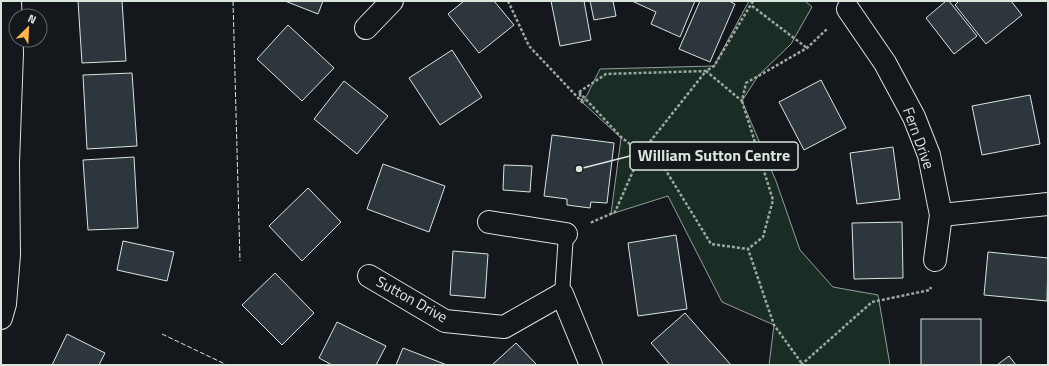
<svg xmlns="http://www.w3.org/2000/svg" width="1049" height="366" font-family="'Titillium Web',sans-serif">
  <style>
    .green { fill: #1a2d24; stroke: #939e99 }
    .building { fill: #2c363c; stroke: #d8e6dc }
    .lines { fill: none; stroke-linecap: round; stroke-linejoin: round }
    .lane-casing { stroke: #d8e6dc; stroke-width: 16 }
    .street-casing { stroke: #d8e6dc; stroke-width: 24 }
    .path { stroke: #9da8a2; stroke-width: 2.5; stroke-dasharray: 3 2; stroke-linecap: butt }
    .lane { stroke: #14181c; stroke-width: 14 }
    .street { stroke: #14181c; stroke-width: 22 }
    .fence { stroke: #d8e6dc; stroke-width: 1; stroke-dasharray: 5 2; stroke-linecap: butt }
    .labels { text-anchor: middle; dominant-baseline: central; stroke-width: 3; stroke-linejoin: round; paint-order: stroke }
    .street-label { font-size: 15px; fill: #d8e6dc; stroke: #14181c }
    .leader { fill: none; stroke: #d8e6dc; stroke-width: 1.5 }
    .callout-dot { fill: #d8e6dc; stroke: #14181c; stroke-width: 1.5 }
    .callout { fill: #14181c; stroke: #d8e6dc; stroke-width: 1.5 }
    .callout-label { font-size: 16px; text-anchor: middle; font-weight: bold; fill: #d8e6dc }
  </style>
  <rect width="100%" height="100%" fill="#14181c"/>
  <path class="green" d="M749,1h56l7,6 -21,37 -33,32 -16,25 34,80 24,69 33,37 45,8 12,70h-121l5,-40 -52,-23 -54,-106 -57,18 10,-76 -38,-35 17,-34 114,-3z"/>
  <g class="building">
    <path d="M78,1h44l4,60 -44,2z"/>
    <path d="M285,1h38l-5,13z"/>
    <path d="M464,1h30l20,24 -35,28 -31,-39z"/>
    <path d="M551,1h33l7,39 -31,6z"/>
    <path d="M590,1h23l3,15 -22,4z"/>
    <path d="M632,1h63l-15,36 -29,-13 5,-12z"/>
    <path d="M700,1h29l6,3 -25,58 -31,-13z"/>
    <path d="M946,1h3l28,35 -23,18 -28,-36z"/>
    <path d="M959,1h52l11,14 -36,29 -31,-39z"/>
    <path d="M288,25l46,43 -32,33 -45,-42z"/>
    <path d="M452,50l30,47 -42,28 -31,-47z"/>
    <path d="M132,73l5,73 -50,3 -4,-74z"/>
    <path d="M821,80l25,48 -42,22 -25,-48z"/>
    <path d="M344,81l44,35 -31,38 -43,-35z"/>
    <path d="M1030,95l10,49 -58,11 -10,-49z"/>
    <path d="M552,135l62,8 -7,60 -16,-1 -1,6 -23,-3v-6l-23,-3z"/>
    <path d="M893,147l7,52 -43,5 -7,-51z"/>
    <path d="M134,157l4,71 -50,2 -5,-70z"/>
    <path d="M383,164l62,22 -16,46 -62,-23z"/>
    <path d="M504,165l28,1 -2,26 -27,-2z"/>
    <path d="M308,188l33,34 -39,39 -33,-35z"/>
    <path d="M902,222l1,56 -49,1 -2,-56z"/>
    <path d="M676,235l11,74 -49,7 -10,-73z"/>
    <path d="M123,241l51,11 -7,29 -50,-11z"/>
    <path d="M453,251l35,3 -3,44 -35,-3z"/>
    <path d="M988,252l60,6 -1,43 -63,-6z"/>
    <path d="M275,273l39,40 -32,32 -40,-40z"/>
    <path d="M685,313l46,52h-61l-19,-22z"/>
    <rect x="921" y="319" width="60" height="46"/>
    <path d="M337,322l49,24 -10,19h-44l-13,-7z"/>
    <path d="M67,334l38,19 -6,12h-47z"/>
    <path d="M516,343l21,22h-45z"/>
    <path d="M403,348l44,17h-51z"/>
    <path d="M1009,356l7,9h-19z"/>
  </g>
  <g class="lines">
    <g class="lane-casing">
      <path id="lane" d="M562,294l4,-60"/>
    </g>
    <g class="street-casing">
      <g id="street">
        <path d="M848,9l37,54 29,54 15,38 12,60 -6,45"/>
        <path d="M366,28l26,-27"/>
        <path d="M941,215l107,-11"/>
        <path d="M489,222l77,12"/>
        <path d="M369,276l76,45 59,6 58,-33 29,71"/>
        <path d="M1,318l4,-14 4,-49 -1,-92 4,-110 -2,-52"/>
      </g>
    </g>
    <g class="path">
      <path d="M508,1l21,45 54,57 -4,-11 42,45 20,16 24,16 46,75 37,5 26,76 29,40"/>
      <path d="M753,1l-39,65 -8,5 36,30 4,-18 61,-35 21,-20"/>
      <path d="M752,6l55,42"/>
      <path d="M579,92l27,-18 100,-3 -65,82 -26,59 -25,11"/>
      <path d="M742,101l31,99 -10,37 -15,12"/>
      <path d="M801,365l71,-63 58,-12 1,-3"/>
    </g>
    <use href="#lane" class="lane"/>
    <use href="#street" class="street"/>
    <g class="fence">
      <path d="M233,1l7,260"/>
      <path d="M162,334l65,31"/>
    </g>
  </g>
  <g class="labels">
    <g class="street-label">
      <text transform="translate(919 138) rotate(70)">Fern Drive</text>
      <text transform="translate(412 299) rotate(29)">Sutton Drive</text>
    </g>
  </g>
  <path class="leader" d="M579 169L630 156"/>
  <circle class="callout-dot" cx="579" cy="169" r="4"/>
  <rect class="callout" x="630" y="142" width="168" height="28" rx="4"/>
  <g class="callout-label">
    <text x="714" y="161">William Sutton Centre</text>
  </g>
  <rect width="1049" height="366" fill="none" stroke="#d8e6dc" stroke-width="4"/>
  <g transform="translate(28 28) rotate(24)"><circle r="19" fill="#14181c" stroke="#626a69"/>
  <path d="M0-3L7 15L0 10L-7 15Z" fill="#ffb74d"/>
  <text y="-6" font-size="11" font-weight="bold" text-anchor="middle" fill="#d8e6dc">N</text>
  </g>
</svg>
